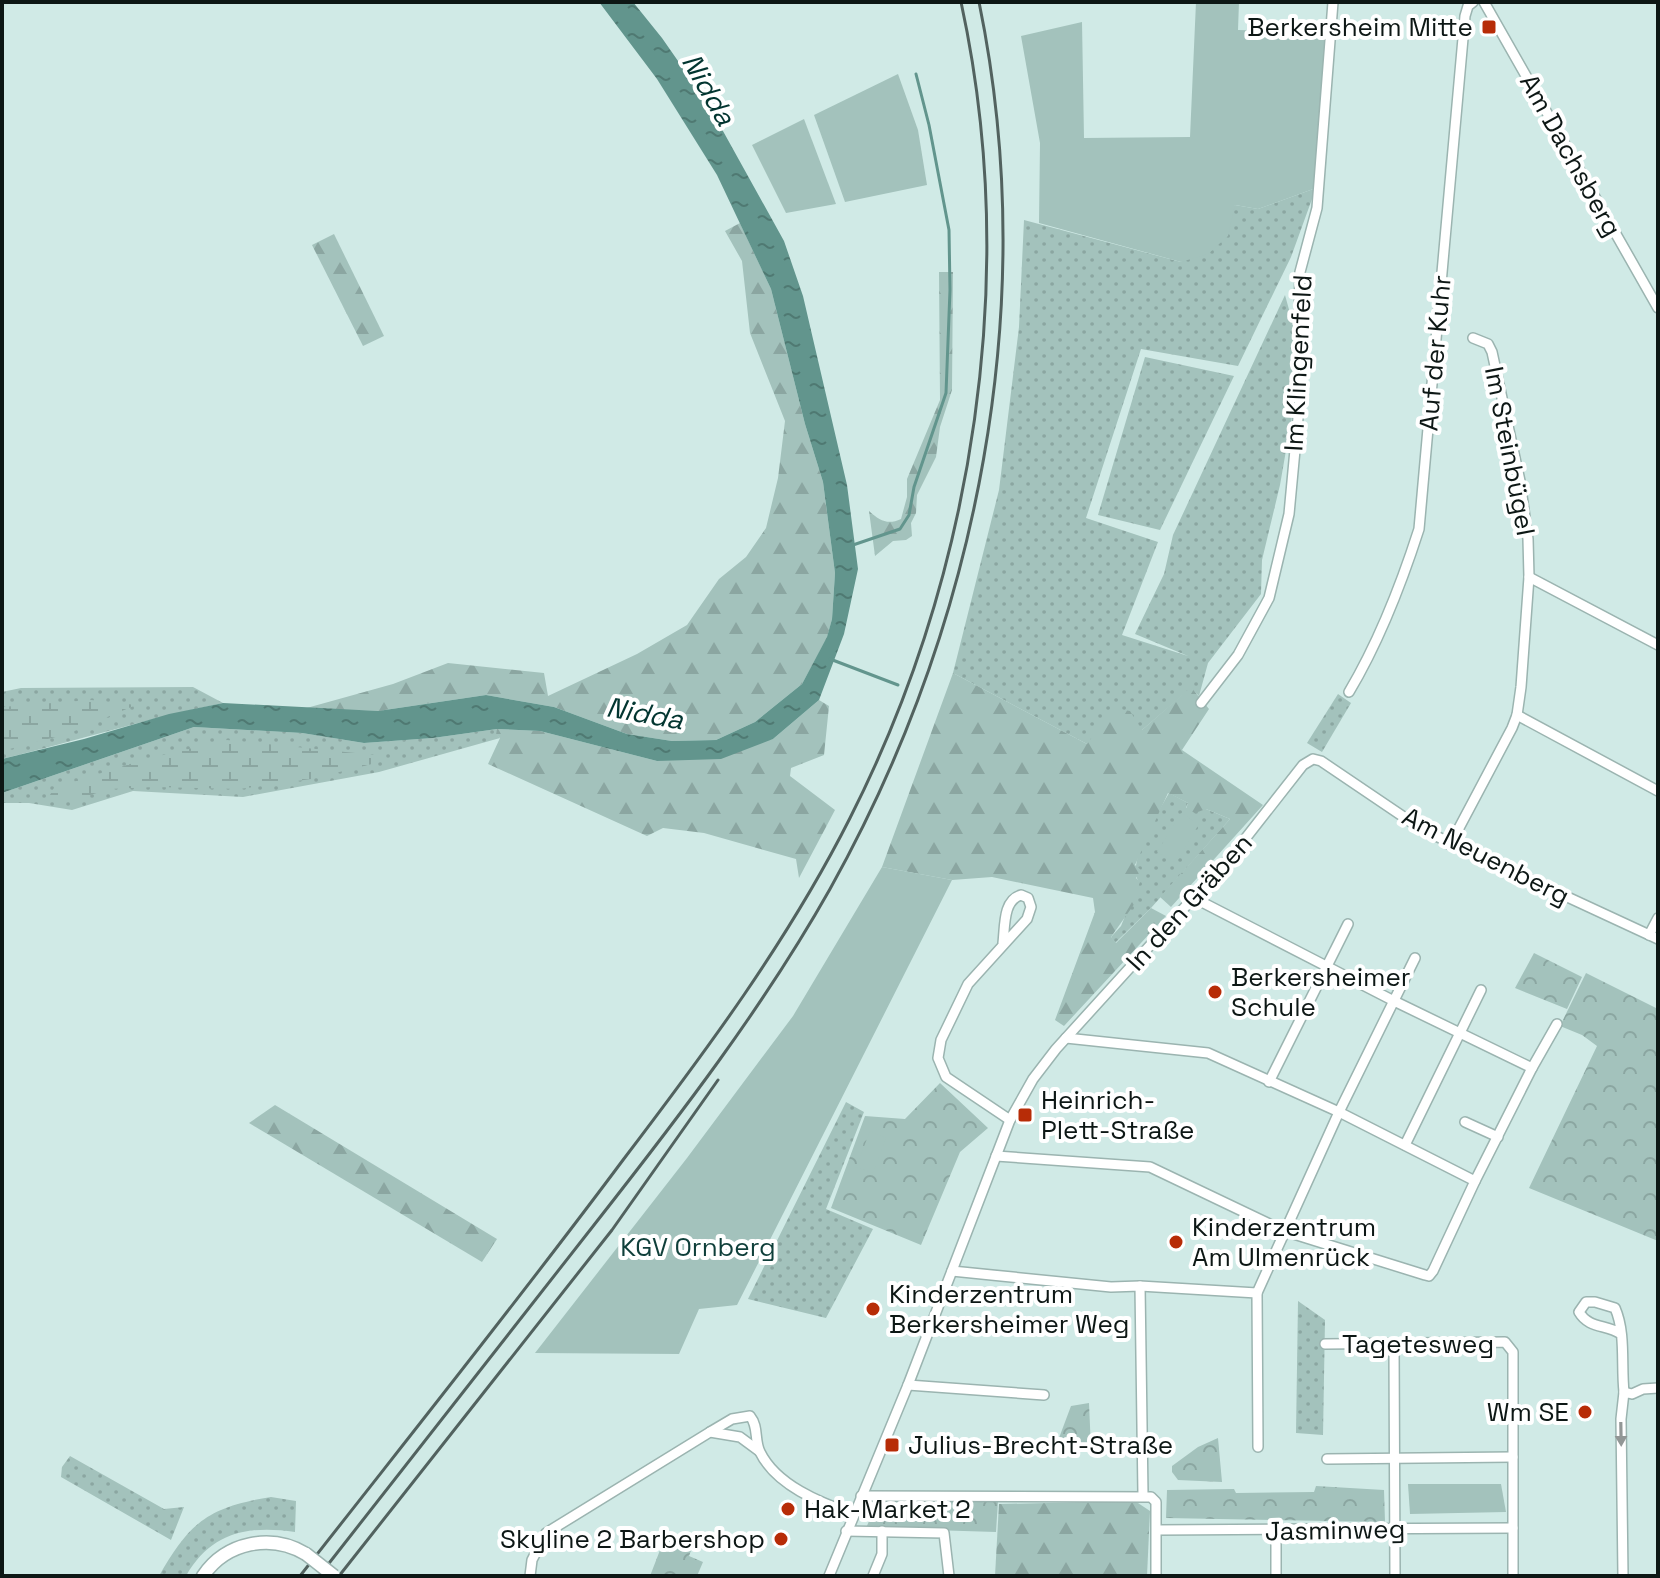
<svg xmlns="http://www.w3.org/2000/svg" width="1660" height="1578" font-family="'Space Grotesk',sans-serif">
  <style>
    .grass { fill: url(#grass-dots) }
    .forest { fill: url(#forest-firs) }
    .wetland { fill: url(#wetland-marsh) }
    .park { fill: url(#park-crowns) }
    .garden { fill: #a3c2bc }
    .water { fill: url(#water-ripples) }
    .lines { fill: none; stroke-linecap: round; stroke-linejoin: round }
    .stream { stroke: #62958d; stroke-width: 3 }
    .street-casing { stroke: #9bb4b0; stroke-width: 12 }
    .secondary-casing { stroke: #9bb4b0; stroke-width: 15 }
    .street { stroke: #fff; stroke-width: 9 }
    .secondary { stroke: #fff; stroke-width: 12 }
    .rail { stroke: #52625f; stroke-width: 3 }
    .secondary-bridge-casing { stroke: #9bb4b0; stroke-width: 15; stroke-linecap: butt }
    .secondary-bridge { stroke: #fff; stroke-width: 12 }
    .oneway { fill: #929796 }
    .poi-dot { fill: #b72c07; stroke: #fff; stroke-width: 3 }
    .labels { text-anchor: middle; dominant-baseline: central; stroke-width: 8; stroke-linejoin: round; paint-order: stroke }
    .poi-label { font-size: 26px; fill: #0d1715; stroke: #fff; text-anchor: start }
    .street-label { font-size: 26px; fill: #0d1715; stroke: #fff }
    .park-label { font-size: 26px; fill: #0f3f3a; stroke: #fff }
    .water-label { font-size: 28px; font-style: italic; fill: #023530; stroke: #fff }
  </style>
  <defs>
    <pattern id="grass-dots" width="8" height="8" patternUnits="userSpaceOnUse" patternTransform="scale(2)"><rect width="8" height="8" fill="#a3c2bc"/><path d="M2 2h.1M6 6h.1" fill="none" stroke="#8ba6a1" stroke-width="1.8" stroke-linecap="round"/></pattern>
    <pattern id="forest-firs" width="22" height="20" patternUnits="userSpaceOnUse" patternTransform="scale(2)"><rect width="22" height="20" fill="#a3c2bc"/><path d="M5 1l3.5 6h-7zM16 11l3.5 6h-7z" fill="#8ba6a1"/></pattern>
    <pattern id="wetland-marsh" width="20" height="14" patternUnits="userSpaceOnUse" patternTransform="scale(2)"><rect width="20" height="14" fill="#a3c2bc"/><path d="M1 5h8M5 5V1M11 12h8M15 12V8" fill="none" stroke="#8ba6a1"/></pattern>
    <pattern id="park-crowns" width="20" height="18" patternUnits="userSpaceOnUse" patternTransform="scale(2)"><rect width="20" height="18" fill="#a3c2bc"/><path d="M2 6a3 3 0 1 1 6 0M12 15a3 3 0 1 1 6 0" fill="none" stroke="#8ba6a1"/></pattern>
    <pattern id="water-ripples" width="26" height="14" patternUnits="userSpaceOnUse" patternTransform="scale(2)"><rect width="26" height="14" fill="#62958d"/><path d="M2 4q2-2 4 0t4 0M15 11q2-2 4 0t4 0" fill="none" stroke="#4f7972"/></pattern>
  </defs>
  <rect width="100%" height="100%" fill="#d0eae6"/>
  <g class="grass">
    <path d="M1316,188l-25,69 -53,109 -97,-17 -55,169 72,24 -36,93 66,21 -53,-22 29,-60 9,-39 112,-240 11,40 1,52 -17,98 -18,75 -1,34 -53,69 -9,33 -8,-8 -49,42 -55,14 -134,-71 46,-183 20,-163 5,-107 157,42 54,-57 23,4z"/>
    <path d="M1145,357l89,19 -74,154 -62,-15z"/>
    <path d="M193,687l30,16c-74,15 -147,38 -221,56v-67l19,-4z"/>
    <path d="M1338,694l13,9 -29,49 -15,-9z"/>
    <path d="M194,727l108,6 62,10 69,-5 64,-9v6l3,3 -121,34 -136,25 -110,-6 -61,19 -43,-7h-27v-10z"/>
    <path d="M1169,793l19,10 -2,5 20,1 24,10 -79,89 -36,35 -4,-6 10,-11 18,-44c-13,-20 19,-69 30,-89z"/>
    <path d="M846,1102l18,10 -38,97 47,20 -47,89 -78,-19z"/>
    <path d="M1298,1301l27,19 -2,115 -27,-2z"/>
    <path d="M70,1456l94,53 20,-2 -13,33 -110,-63 1,-10z"/>
    <path d="M271,1497l25,4 -1,31c-46,-7 -84,0 -109,44h-27c31,-54 49,-69 112,-79z"/>
  </g>
  <g class="forest">
    <path d="M740,223l31,66 34,135 18,58 12,91 -3,46 -5,19 -25,46 -47,38 -39,18 -44,1 -45,-7 -73,-27 -68,-12 -108,16 -75,-2 90,-25 55,-21 96,10 4,23 89,-42 50,-29 32,-46 27,-22 20,-29 12,-50 7,-57 -35,-88 -8,-72 -17,-30z"/>
    <path d="M334,234l50,102 -21,10 -51,-101z"/>
    <path d="M939,272h14l-1,118 -12,37 -4,30 -19,38 -1,18 -5,10 1,13 -6,4 -13,1 -18,15 -6,-45c11,10 19,14 32,8l6,-22v-18l33,-79z"/>
    <path d="M953,673l134,71 26,-36 17,3 12,19 49,-43 18,22 -27,41 81,55 -92,102 -11,-10 70,-78 -24,-10 -11,4 -9,-4 2,-6 -20,-10 -33,72 6,5 -5,8 4,4 -6,16 1,5 -24,34 5,6 35,-35 15,8 -102,110 -9,-6 40,-108 -2,-14 -101,-21 -40,3 -70,-13z"/>
    <path d="M819,700l10,6 -5,49 -33,13 -1,8 45,34 -36,68 -3,-19 -92,-26 -41,-5 -16,8 -159,-72 12,-26 -4,-3 1,-6 43,2 117,30 116,-22z"/>
    <path d="M275,1105l222,134 -15,23 -233,-139z"/>
    <path d="M1135,1501l15,10 -3,65h-152l4,-72z"/>
  </g>
  <g class="wetland">
    <path d="M91,700l45,5 -69,29 -65,17v-44z"/>
    <path d="M227,740l148,15 5,7 -69,17 -72,10 -84,-2 -46,2 -31,10 -28,3 -3,-2 7,-12 92,-29z"/>
  </g>
  <g class="park">
    <path d="M1534,953l48,24 -15,32 -52,-21z"/>
    <path d="M1586,973l72,36v232l-129,-53 68,-142 -15,-11 -22,-9z"/>
    <path d="M940,1083l48,45 -28,24 -39,93 -90,-37 34,-92 40,3z"/>
    <path d="M1089,1403l2,46 -35,-3 15,-40z"/>
    <path d="M1218,1438l4,44 -44,-2 -6,-8v-6l26,-19z"/>
    <path d="M1316,1486l68,4 1,32 -219,-4 1,-28 67,-1 2,4 78,-1z"/>
    <path d="M998,1501l-2,31 -130,-4 11,-25z"/>
    <path d="M667,1532l27,11 -5,13 14,6 -6,14h-47z"/>
  </g>
  <g class="garden">
    <path d="M1196,2h43l-1,28 87,2 -9,156 -58,21 -23,-4 -7,31 -20,18 -27,8 -142,-39 1,-80 -19,-107 61,-14 2,116 106,-1z"/>
    <path d="M898,74l20,56 9,55 -82,17 -31,-87z"/>
    <path d="M804,119l32,85 -50,9 -34,-68z"/>
    <path d="M1181,813l18,11 -23,39 -19,-11z"/>
    <path d="M882,867l70,13 -215,425 -38,4 -20,45 -144,-1 152,-195 106,-142z"/>
    <path d="M870,1131l16,7 -13,35 -17,-6z"/>
    <path d="M1408,1484h93l5,28 -96,2z"/>
  </g>
  <path class="water" d="M599,2h34l29,36 46,66 76,137 19,55 44,189 11,84 -14,65 -25,66 -46,39 -52,20 -64,2 -117,-30 -43,-2 -64,9 -69,5 -62,-10 -108,-6 -192,66v-34l82,-20 85,-25 54,-11 155,8 108,-16 68,12 73,27 45,7 44,-1 39,-18 47,-38 25,-47 5,-18 3,-46 -12,-91 -18,-58 -34,-135 -54,-114 -60,-96z"/>
  <g class="lines">
    <g class="stream">
      <path d="M853,545l47,-16 9,-14 5,-28 32,-94 4,-103 -1,-60 -20,-105 -13,-51"/>
      <path d="M830,659l68,26"/>
    </g>
    <g class="street-casing">
      <g id="street">
        <path d="M1484,2l174,306"/>
        <path d="M1529,577l129,68"/>
        <path d="M1349,692c31,-52 52,-107 70,-163l46,-513 3,-10 5,-4"/>
        <path d="M1201,703l37,-48 31,-57 20,-84 16,-171 -6,-28 1,-43 17,-64 16,-206"/>
        <path d="M1517,715l141,76"/>
        <path d="M1450,845l62,-117 5,-13 4,-28 8,-110 -1,-38 -8,-58 -28,-129 -4,-8 -15,-6"/>
        <path d="M1194,898l200,103 138,67 -57,113"/>
        <path d="M1649,935l9,-17"/>
        <path d="M1003,943c2,-17 0,-43 18,-48l7,3 3,9 -4,12 -59,65 -27,56 -3,18 8,19 64,43"/>
        <path d="M1532,1068l25,-44"/>
        <path d="M1269,1082l79,-158"/>
        <path d="M1465,1122l33,15"/>
        <path d="M1405,1145l76,-155"/>
        <path d="M996,1156l154,11 134,64 141,44 4,1 4,-5 42,-90 -136,-69 -131,-59 -142,-15"/>
        <path d="M952,1271l159,16 29,-1 3,209"/>
        <path d="M1140,1286l117,7 1,154"/>
        <path d="M1257,1293l82,-181 76,-154"/>
        <path d="M1621,1334c-15,-10 -32,-5 -42,-22l7,-10h9l20,6c11,25 6,57 9,84"/>
        <path d="M1325,1344l180,-2 8,10v224"/>
        <path d="M1394,1345l1,231"/>
        <path d="M908,1385l136,10"/>
        <path d="M710,1432l22,-13 18,-3c9,11 4,24 10,36 16,33 60,51 93,62"/>
        <path d="M1327,1459l186,-2"/>
        <path d="M861,1496l290,1 5,5v74"/>
        <path d="M1157,1530l356,-2"/>
        <path d="M846,1531l98,2 5,43"/>
        <path d="M1276,1531v45"/>
        <path d="M530,1576l2,-16 14,-27 164,-101 30,5 19,14"/>
        <path d="M829,1576l79,-191 102,-265 23,-41 23,-30 178,-196 69,-88 10,-6 8,2 102,69 235,109"/>
        <path d="M873,1576l9,-22v-23"/>
        <path d="M1623,1576l-2,-157 3,-27 8,2 11,-5 15,-1"/>
      </g>
    </g>
    <g class="secondary-casing">
      <path id="secondary" d="M203,1576c23,-34 68,-43 103,-22"/>
    </g>
    <use href="#street" class="street"/>
    <use href="#secondary" class="secondary"/>
    <g class="rail">
      <path d="M300,1576c108,-138 218,-275 323,-416 83,-109 165,-219 227,-342 125,-247 170,-544 111,-816"/>
      <path d="M319,1576c92,-117 184,-234 275,-351 84,-107 169,-217 236,-336 149,-267 211,-585 149,-887"/>
      <path d="M339,1576l273,-346 106,-150"/>
    </g>
    <g class="secondary-bridge-casing">
      <path id="secondary-bridge" d="M306,1554l28,22"/>
    </g>
    <use href="#secondary-bridge" class="secondary-bridge"/>
  </g>
  <defs><path id="oneway-solid" d="M-6-.8H1V-3.2L6.5 0L1 3.2V.8H-6Z" transform="scale(2)"/></defs>
  <use class="oneway" href="#oneway-solid" transform="translate(1621 1434) rotate(89)"/>
  <g class="poi-dot">
    <rect x="1481" y="19" width="16" height="16" rx="4"/>
    <circle cx="1215" cy="992" r="8"/>
    <rect x="1017" y="1107" width="16" height="16" rx="4"/>
    <circle cx="1176" cy="1242" r="8"/>
    <circle cx="873" cy="1309" r="8"/>
    <circle cx="1585" cy="1412" r="8"/>
    <rect x="884" y="1437" width="16" height="16" rx="4"/>
    <circle cx="788" cy="1509" r="8"/>
    <circle cx="781" cy="1539" r="8"/>
  </g>
  <g class="labels">
    <g class="poi-label">
      <text x="1473" y="27" text-anchor="end">Berkersheim Mitte</text>
      <text x="1231" y="977">Berkersheimer<tspan x="1231" dy="30">Schule</tspan></text>
      <text x="1041" y="1100">Heinrich-<tspan x="1041" dy="30">Plett-Straße</tspan></text>
      <text x="1192" y="1227">Kinderzentrum<tspan x="1192" dy="30">Am Ulmenrück</tspan></text>
      <text x="889" y="1294">Kinderzentrum<tspan x="889" dy="30">Berkersheimer Weg</tspan></text>
      <text x="1569" y="1412" text-anchor="end">Wm SE</text>
      <text x="908" y="1445">Julius-Brecht-Straße</text>
      <text x="804" y="1509">Hak-Market 2</text>
      <text x="765" y="1539" text-anchor="end">Skyline 2 Barbershop</text>
    </g>
    <g class="street-label">
      <text transform="translate(1571 155) rotate(61)">Am Dachsberg</text>
      <text transform="translate(1435 353) rotate(-85)">Auf der Kuhr</text>
      <text transform="translate(1298 363) rotate(-87)">Im Klingenfeld</text>
      <text transform="translate(1510 451) rotate(79)">Im Steinbügel</text>
      <text transform="translate(1486 856) rotate(27)">Am Neuenberg</text>
      <text transform="translate(1189 902) rotate(-48)">In den Gräben</text>
      <text x="1418" y="1344">Tagetesweg</text>
      <text transform="translate(1335 1530) rotate(-1)">Jasminweg</text>
    </g>
    <g class="park-label">
      <text x="698" y="1247">KGV Ornberg</text>
    </g>
    <g class="water-label">
      <text transform="translate(709 89) rotate(60)">Nidda</text>
      <text transform="translate(645 713) rotate(10)">Nidda</text>
    </g>
  </g>
  <rect width="1660" height="1578" fill="none" stroke="#0d1715" stroke-width="8"/>
</svg>
